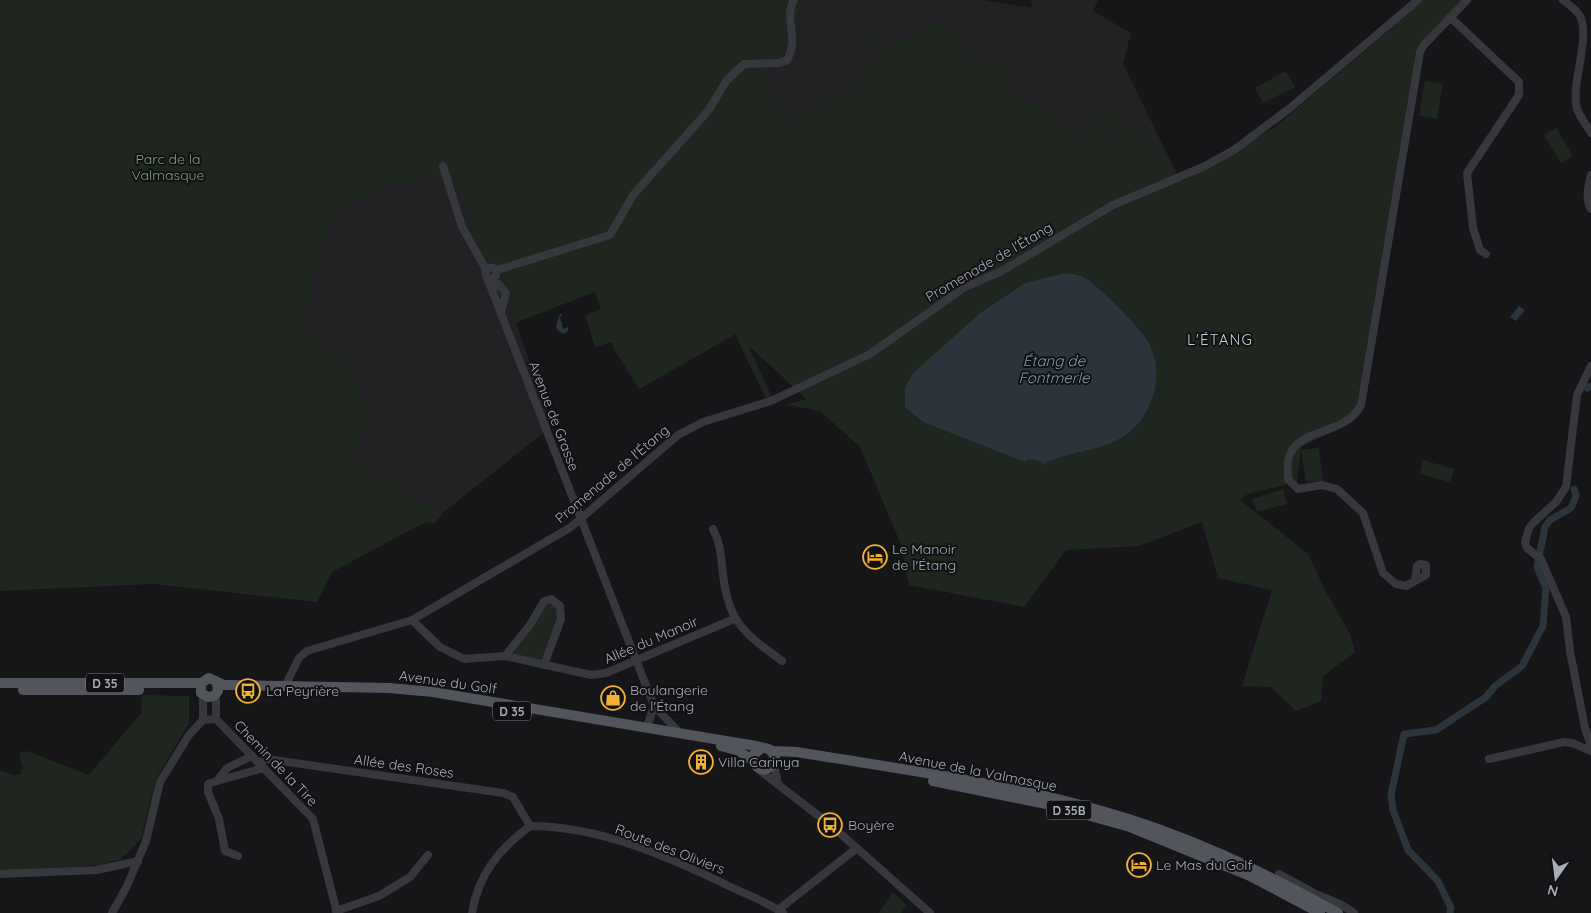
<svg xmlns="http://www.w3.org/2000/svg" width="1591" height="913" font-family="Quicksand,sans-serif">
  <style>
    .built { fill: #222225 }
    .green { fill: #1e261f; fill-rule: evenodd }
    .water { fill: #2c353c }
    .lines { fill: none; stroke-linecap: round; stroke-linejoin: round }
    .canal { stroke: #2c353c; stroke-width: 7 }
    .minor { stroke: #37383d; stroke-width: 8 }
    .major { stroke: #53555c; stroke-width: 10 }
    .labels { text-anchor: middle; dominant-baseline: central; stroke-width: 4; stroke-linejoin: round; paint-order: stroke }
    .shield { fill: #111113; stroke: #7b7e86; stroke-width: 1 }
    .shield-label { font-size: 12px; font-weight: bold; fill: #a8adb8 }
    .park-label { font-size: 14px; fill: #7fa381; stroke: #111113 }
    .street-label { font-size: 14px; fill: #a8adb8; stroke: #111113 }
    .poi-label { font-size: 14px; fill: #a8adb8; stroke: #111113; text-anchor: start }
    .neighbourhood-label { font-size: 15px; letter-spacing: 1px; fill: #c9ccd4; stroke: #111113 }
    .water-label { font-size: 15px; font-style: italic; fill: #7f9bb3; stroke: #111113 }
  </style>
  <rect width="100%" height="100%" fill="#161618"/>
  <path class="built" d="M0,0h984l48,8 -1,-8h67l-5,11 38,22 -8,31 55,112 -382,213 -60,-55 -97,55 -25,-40 -19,-58 -41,11 -38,21 36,103 -112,89 -107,55z"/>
  <g class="green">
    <path d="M0,0h810l-16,21c2,26 6,41 -25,45l-4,20 8,9 17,31 65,-40 25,-34 58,-31 9,13 18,9 -2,9 54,21 -10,11 1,14 26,5 56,46 15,-7 20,-15 3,5 8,-3 19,18 9,18 19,16 92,-54 113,-96 33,-31h43l-47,48 -63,373 -53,26 -4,35 -49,12 -8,6 68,54 18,38 24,42 5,18 -32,24 -2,25 -25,10 -25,-24 -29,-1 30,-96 -54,-12 -16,-56 -63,24 -73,4 -42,57 -115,-22 -9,-43 -40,-95 -40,-36 -34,-6 20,-6 -58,-54 24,52 -6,2 -31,-65 -96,55 -27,-47 -17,5 -10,-32 16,-6 -6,-17 -80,31 -63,-146 -68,8 -54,32 -28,108c9,13 17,15 29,25 40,31 41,68 22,111l89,54 -8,9 -9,-2 -93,50 -15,30 -163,-18 -154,7zM1025,283l-118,99 5,-8 68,-61z"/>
    <path d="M867,27l10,14 -8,5 -10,-14z"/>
    <path d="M1286,71l9,16 -32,16 -8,-15z"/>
    <path d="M1425,81l18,3 -6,35 -18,-3z"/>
    <path d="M1111,110l10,13 -28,22 -11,-14z"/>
    <path d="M1556,128l17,28 -12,7 -17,-28z"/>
    <path d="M1319,448l4,33 -17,1 -5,-32z"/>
    <path d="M1423,460l31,9 -4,13 -30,-8z"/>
    <path d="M1283,489l4,15 -30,8 -5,-13z"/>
    <path d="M553,602l4,3 1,12 -16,44 -30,-7 15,-19 19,-32z"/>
    <path d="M142,695l47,1v27l-33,56 -15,60 -20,20 -21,6 -100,6v-101l14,5h6l3,-7 -4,-13 2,-3 6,-1 62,24 52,-62z"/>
    <path d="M893,892l14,13 -6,8h-22z"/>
  </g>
  <g class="water">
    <path d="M1066,273c6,1 14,2 19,5 17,11 48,43 60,59 22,30 10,79 -21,99 -25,17 -56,14 -82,29l-1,-4 -12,-2 -4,3 -102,-40 -18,-15v-20l7,-13 68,-61 45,-30z"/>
    <path d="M1519,306l6,4 -9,11 -6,-4z"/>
    <path d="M560,314h3l-3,3 3,12 5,-2v4l-5,3 -5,-3 -2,-5z"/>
  </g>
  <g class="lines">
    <g class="canal">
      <path d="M1587,388l4,-2"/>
      <path d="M1450,913l1,-5 -13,-27 -30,-31 -15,-40 -2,-15 13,-61 32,-4 50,-33 9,-11 27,-20 21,-40 3,-38 -9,-21 8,-40 5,-7 21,-12 5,-12 -2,-7"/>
    </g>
    <g class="minor">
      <path d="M1563,0c6,5 14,10 17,16 11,23 -10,69 -3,93 3,8 10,17 14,24"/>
      <path d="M1450,17l69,65v13l-52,78 6,55 7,22 6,4"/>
      <path d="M443,166l19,61 24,42"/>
      <path d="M1591,175c-3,11 -6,24 0,34"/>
      <circle cx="491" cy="273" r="5.5"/>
      <path d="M497,270l113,-35 23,-40 75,-84 19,-31 17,-16 35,-1 8,-3c13,-24 -4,-42 7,-60"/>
      <path d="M486,275l168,431 25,26"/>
      <path d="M492,289l6,-5 8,9 -5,19"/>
      <path d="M1591,366l-14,29 -11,92 -10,15 -22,20 -5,6 -4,14 2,6 14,11 25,58 4,34 15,77 6,18"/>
      <path d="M713,529c8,15 8,29 10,45 5,48 21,59 59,87"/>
      <path d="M1415,581l2,-15 3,-2 6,1v10l-20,11 -10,-2 -13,-11 -20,-60 -26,-24 -15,-4 -24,4 -10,-10c0,-10 -2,-22 5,-30 14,-20 53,-16 68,-44l59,-353 3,-6 44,-46"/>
      <path d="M412,620l28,27 24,12 41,-3 86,19 15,-2 128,-54"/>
      <path d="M505,656l25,-31 14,-24 7,-2 9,7 1,13 -17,46"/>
      <path d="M285,686l14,-28 8,-7 105,-31 159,-93 107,-92 25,-13 68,-21 99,-47 95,-67 35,-15 113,-67 90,-38 31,-17 56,-42 128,-108"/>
      <path d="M203,695v25l13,-1v-25"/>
      <path d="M216,719l97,100 24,94"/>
      <path d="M647,727l7,-21"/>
      <path d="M252,756l-25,12 -10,13 47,-13"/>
      <path d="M1489,759l75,-17 8,1 19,8"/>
      <path d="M258,762l9,-3 236,34 10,4 17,29"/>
      <path d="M774,765l4,18"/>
      <path d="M758,769l75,58 97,86"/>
      <path d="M217,781l-9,3v8l11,27 6,32 13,5"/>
      <path d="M0,874l97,-4 41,-9"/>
      <path d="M1279,874l37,20 26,11 12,8"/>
      <path d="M778,910l79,-62"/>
      <path d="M336,911l43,-15 31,-19 18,-22"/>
      <path d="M112,913l15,-27 19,-45 14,-59 29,-47 14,-15"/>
      <path d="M472,913c6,-38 27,-64 58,-87 70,0 139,31 201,61 17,8 36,15 52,26"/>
    </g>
    <g class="major">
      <path d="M217,682l1,9 -4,5 -6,1 -7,-4v-10l8,-5 15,7h6l159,3 44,4 323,54 13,3 6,7 -1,9 -10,5c-8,-2 -12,-8 -10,-16l8,-6"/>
      <path d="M0,683h201"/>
      <path d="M23,690h116"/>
      <path d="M721,746l18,5 14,10"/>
      <path d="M772,751l25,1c102,17 205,30 305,59 83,23 160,60 236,102"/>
      <path d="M933,781l118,24 79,22 118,48 72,38"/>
    </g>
  </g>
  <defs>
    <g id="hotel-ring" transform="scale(1.25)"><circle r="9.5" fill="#111113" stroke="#f2b134" stroke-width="1.5"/><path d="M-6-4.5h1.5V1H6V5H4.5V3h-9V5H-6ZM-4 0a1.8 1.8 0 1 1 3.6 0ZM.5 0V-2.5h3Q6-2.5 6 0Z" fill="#f2b134"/></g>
    <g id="bus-ring" transform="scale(1.25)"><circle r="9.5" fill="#111113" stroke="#f2b134" stroke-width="1.5"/><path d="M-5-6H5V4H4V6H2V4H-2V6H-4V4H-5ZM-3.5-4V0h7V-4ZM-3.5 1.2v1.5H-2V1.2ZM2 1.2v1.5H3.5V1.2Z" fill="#f2b134"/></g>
    <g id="shop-ring" transform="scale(1.25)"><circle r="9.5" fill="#111113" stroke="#f2b134" stroke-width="1.5"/><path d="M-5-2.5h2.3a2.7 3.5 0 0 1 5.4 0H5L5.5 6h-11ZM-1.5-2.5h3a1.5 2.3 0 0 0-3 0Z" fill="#f2b134"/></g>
    <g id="building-ring" transform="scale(1.25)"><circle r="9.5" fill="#111113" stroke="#f2b134" stroke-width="1.5"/><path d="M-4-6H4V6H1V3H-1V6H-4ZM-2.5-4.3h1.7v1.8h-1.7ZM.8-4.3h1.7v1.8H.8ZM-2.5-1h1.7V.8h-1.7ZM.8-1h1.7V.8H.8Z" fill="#f2b134"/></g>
  </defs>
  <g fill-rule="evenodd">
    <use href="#hotel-ring" x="875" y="557"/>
    <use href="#bus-ring" x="248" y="691"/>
    <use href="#shop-ring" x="613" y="698"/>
    <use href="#building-ring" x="701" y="762"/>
    <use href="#bus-ring" x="830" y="825"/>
    <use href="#hotel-ring" x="1139" y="865"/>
  </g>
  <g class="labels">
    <g class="shield">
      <rect x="86" y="673.5" width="38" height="19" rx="4"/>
      <rect x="493" y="701.5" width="38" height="19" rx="4"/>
      <rect x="1046.5" y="800.5" width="45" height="19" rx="4"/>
    </g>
    <g class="shield-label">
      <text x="105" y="683">D 35</text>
      <text x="512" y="711">D 35</text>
      <text x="1069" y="810">D 35B</text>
    </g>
    <g class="park-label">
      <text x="168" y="159">Parc de la<tspan x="168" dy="16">Valmasque</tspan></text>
    </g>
    <g class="street-label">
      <text transform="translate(989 262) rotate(-30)">Promenade de l'Étang</text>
      <text transform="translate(554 416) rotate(69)">Avenue de Grasse</text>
      <text transform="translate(612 474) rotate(-40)">Promenade de l'Étang</text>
      <text transform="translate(651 640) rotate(-23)">Allée du Manoir</text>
      <text transform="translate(448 682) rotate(8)">Avenue du Golf</text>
      <text transform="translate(276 763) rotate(46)">Chemin de la Tire</text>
      <text transform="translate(404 766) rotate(8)">Allée des Roses</text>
      <text transform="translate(978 771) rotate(11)">Avenue de la Valmasque</text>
      <text transform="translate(670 849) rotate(21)">Route des Oliviers</text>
    </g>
    <g class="poi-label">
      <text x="892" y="549">Le Manoir<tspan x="892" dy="16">de l'Étang</tspan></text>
      <text x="630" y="690">Boulangerie<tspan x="630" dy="16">de l'Étang</tspan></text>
      <text x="266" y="691">La Peyrière</text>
      <text x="718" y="762">Villa Carinya</text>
      <text x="848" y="825">Boyère</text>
      <text x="1156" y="865">Le Mas du Golf</text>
    </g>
    <g class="neighbourhood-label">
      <text x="1220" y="339">L'ÉTANG</text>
    </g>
    <g class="water-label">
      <text x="1054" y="360">Étang de<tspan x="1054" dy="17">Fontmerle</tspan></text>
    </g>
  </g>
  <g transform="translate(1556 878) rotate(194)" stroke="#111113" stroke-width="4" paint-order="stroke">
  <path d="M0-4L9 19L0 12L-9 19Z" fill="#a8adb8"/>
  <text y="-8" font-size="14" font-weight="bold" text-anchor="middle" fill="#a8adb8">N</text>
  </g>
</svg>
